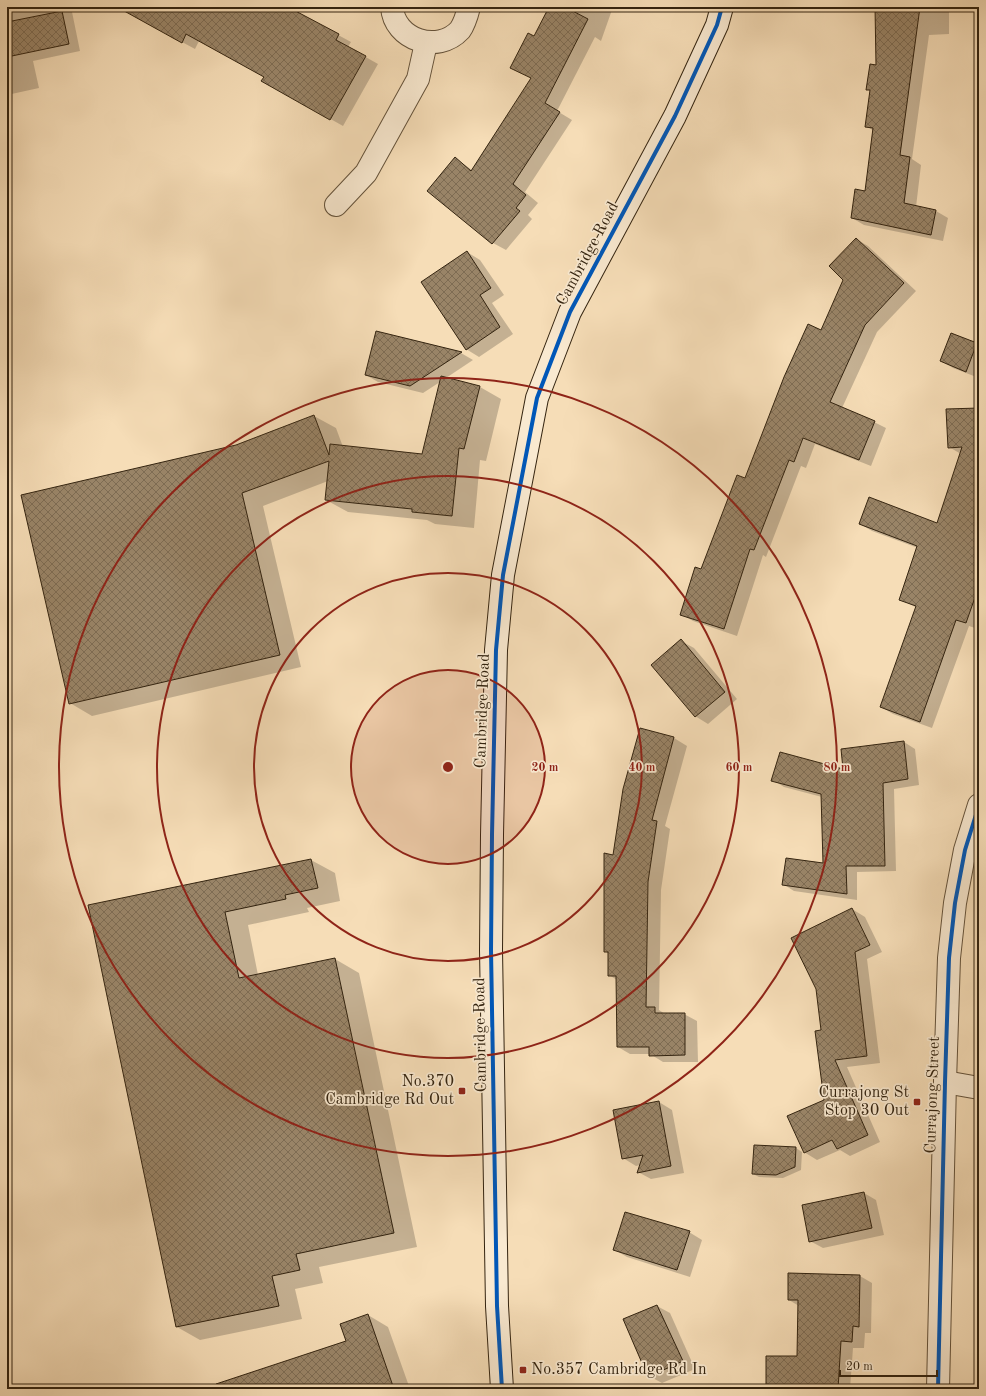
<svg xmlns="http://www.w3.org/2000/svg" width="986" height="1396" font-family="'Old Standard TT',serif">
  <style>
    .shadow { fill: #0003 }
    .building { fill: url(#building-cross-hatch); stroke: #342410 }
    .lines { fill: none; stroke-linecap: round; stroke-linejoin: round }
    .minor-casing { stroke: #64523a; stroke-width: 24 }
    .secondary-casing { stroke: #342410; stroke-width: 24 }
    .minor { stroke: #f9e9d0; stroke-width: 22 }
    .secondary { stroke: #f9e9d0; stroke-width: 22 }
    .cycleway-casing { stroke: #f9e9d0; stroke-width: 6 }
    .cycleway { stroke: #0057b8; stroke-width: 4 }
    .ring { fill: none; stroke: #8f2418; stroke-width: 2 }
    .poi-dot { fill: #8f2418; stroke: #f9e9d0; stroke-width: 1.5 }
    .labels { text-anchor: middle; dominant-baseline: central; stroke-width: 3.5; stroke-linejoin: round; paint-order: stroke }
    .street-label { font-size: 16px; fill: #342410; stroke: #f9e9d0 }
    .poi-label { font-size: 16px; fill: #342410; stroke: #f9e9d0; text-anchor: end }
    .centre { fill: #8f2418; stroke: #f9e9d0; stroke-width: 2 }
    .ring-label { font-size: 12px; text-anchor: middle; font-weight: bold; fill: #8f2418; stroke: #f9e9d0; stroke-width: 3.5; stroke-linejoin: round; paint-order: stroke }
  </style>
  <defs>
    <pattern id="building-cross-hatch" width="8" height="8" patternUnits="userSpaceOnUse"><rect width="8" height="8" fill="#998467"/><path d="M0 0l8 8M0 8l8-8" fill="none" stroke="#7e6c53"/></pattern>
  </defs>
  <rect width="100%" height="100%" fill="#f6ddb7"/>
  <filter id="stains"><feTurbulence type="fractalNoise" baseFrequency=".005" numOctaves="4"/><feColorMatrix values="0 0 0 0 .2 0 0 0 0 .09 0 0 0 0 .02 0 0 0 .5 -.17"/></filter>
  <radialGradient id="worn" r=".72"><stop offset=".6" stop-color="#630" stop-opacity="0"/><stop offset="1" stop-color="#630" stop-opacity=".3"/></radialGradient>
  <g class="shadow">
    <path d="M7,7h64l9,44 -47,10 6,27 -32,7z"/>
    <path d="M151,7h136l64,35 -3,5 30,17 -35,62 -80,-45 2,-4 -66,-36 -4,8 -39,-21z"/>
    <path d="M550,7h63l-12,34 -6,-4 -38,74 15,9 -47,72 13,11 -10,12 4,4 -26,31 -13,-7 -64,-53 26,-32 17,12 60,-91 -21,-11 24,-31z"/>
    <path d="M876,7h73v27l-20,1 -17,124 9,6 -5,42 20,4 12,7 -5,23 -79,-16 -12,-7 14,-26 8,-61 -8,-5 5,-35 -4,-2 10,-23z"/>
    <path d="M856,239l12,7 48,45 -39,41 -35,76 32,14 12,6 -15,38 -56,-22 -9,24 -5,-2 -35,91 -3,-2 -26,81 -44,-15 -12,-7 64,-135 76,-148 23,-51z"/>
    <path d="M467,252l13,8 24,35 -12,8 21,31 -34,23 -13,-8z"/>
    <path d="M376,332l85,21 12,7 -27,18 34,9 21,12 -15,62 -6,-1 -6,68 -39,-4 -8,-4 -79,-8 -22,-12 2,-19 -65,25 38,161 -209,49 -22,-13 166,-257 78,-30 22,12 7,19 80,9 17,-74 -17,11 -45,-11 -12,-7z"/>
    <path d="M952,334l27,11v33l-26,-10 -12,-7z"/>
    <path d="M979,401v226l-1,2 -9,-3 -37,102 -39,-14 -12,-7 36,-99 -17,-9 18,-51 -46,-17 -12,-7h77l24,-70 -12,-7 27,-38z"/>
    <path d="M681,641l13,7 43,51 -29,25 -13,-8z"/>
    <path d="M641,729l33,9 13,8 -22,80 5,3 -9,61 -2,120 6,4h19l13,7 1,41h-35l-13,-8h-20l-12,-7 -1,-67 -8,-5v-21l-4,-3 9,-95z"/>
    <path d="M904,742l11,7 4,36 -25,4 2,82 -39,1v28l-63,-9 -11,-7 41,-20 -2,-67 -38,-10 -11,-7 72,-10z"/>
    <path d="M311,860l24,13 5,28 -33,7 2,4 -61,13 10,50 77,-16 24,14 58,274 -98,20 4,16 -28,6 7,30 -102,21 -23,-13 -88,-421z"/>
    <path d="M852,909l13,8 17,35 -15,7 13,104 -33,4 33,75 -30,14 -10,-6 -23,10 -13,-8 21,-52 -3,-69z"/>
    <path d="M659,1102l13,8 12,63 -33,6 -13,-7 3,-7 -5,1 -13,-8z"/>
    <path d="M796,1148l6,4 -1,18 -18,8 -24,-1 -6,-3z"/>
    <path d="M864,1193l12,7 8,35 -61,13 -13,-7z"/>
    <path d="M689,1232l13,8 -12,37 -63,-20 -12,-7z"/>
    <path d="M860,1276l12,7 -1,50h-6l-1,15h-11l-3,41h-77l-6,-3 31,-29 1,-51 -10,-6z"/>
    <path d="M657,1306l13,7 25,56 -33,14 -13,-7z"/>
    <path d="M368,1315l20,12 22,62h-210l148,-47z"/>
  </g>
  <g class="building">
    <path d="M117,7h171l51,27 -3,6 30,16 -36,64 -69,-39 3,-4 -78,-43 -4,9z"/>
    <path d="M549,7h16l23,12 -43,84 15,9 -47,72 13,11 -10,13 4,3 -28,33 -65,-53 28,-34 16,14 60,-93 -21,-10 18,-35 6,3z"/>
    <path d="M875,7h45l-20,148 10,2 -6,46 32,7 -5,25 -80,-17 4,-29 10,2 8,-63 -8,-1 5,-37h-4l4,-26 6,1z"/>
    <path d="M62,11l7,33 -62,13v-35z"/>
    <path d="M856,238l48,45 -39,42 -35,77 45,19 -16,39 -56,-22 -9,24 -5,-2 -35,90 -4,-1 -26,80 -44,-14 15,-48 6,2 36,-94 8,3 39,-101 24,-53 13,6 22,-50 -14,-14z"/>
    <path d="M467,251l24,37 -11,7 20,32 -34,23 -45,-68z"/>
    <path d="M376,331l86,21 -52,34 -45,-11z"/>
    <path d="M951,333l26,10 -11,29 -26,-11z"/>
    <path d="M441,376l39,10 -16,63 -5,-1 -7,68 -40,-4v-3l-87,-9 4,-39 -87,32 38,162 -211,49 -48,-209 215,-50 78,-30 15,40 1,-11 92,10z"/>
    <path d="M979,408v178l-13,37 -10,-3 -36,102 -40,-15 36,-101 -17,-6 18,-54 -58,-22 10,-27 68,26 25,-76 -14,1 -2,-39z"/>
    <path d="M681,639l44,53 -30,25 -44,-52z"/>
    <path d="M640,728l34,9 -22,83 5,1 -9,61 -2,125h9v6h30v42l-36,1v-9h-32l-1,-71h-8v-24h-4v-99l9,2 10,-66z"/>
    <path d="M904,741l4,38 -25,4 2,83h-39l1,28 -65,-9 4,-27 37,5 -2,-69 -50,-13 9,-29 63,17 -2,-20z"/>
    <path d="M311,859l7,29 -33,7 1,4 -61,13 14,66 96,-20 59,275 -98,21 4,16 -28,6 7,30 -103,21 -88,-422z"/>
    <path d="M852,908l18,37 -15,7 12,104 -32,4 33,75 -31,14 -5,-9 -28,13 -17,-37 37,-16 -9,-69 6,-1 -5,-41 -25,-51z"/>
    <path d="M659,1101l12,65 -34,7 6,-18 -21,4 -9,-49z"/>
    <path d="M754,1145l42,2 -1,20 -19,8 -24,-1z"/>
    <path d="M864,1192l8,36 -63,14 -7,-37z"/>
    <path d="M625,1212l65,19 -13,39 -64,-20z"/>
    <path d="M788,1273l72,2 -1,52 -6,-1 -1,16 -11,-1 -3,48h-41v-2l-31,-1v-30h31l1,-56h-10z"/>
    <path d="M657,1305l26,56 -35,16 -25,-58z"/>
    <path d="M368,1314l26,75h-177l-1,-5 130,-43 -6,-17z"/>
  </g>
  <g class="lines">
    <g class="minor-casing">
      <g id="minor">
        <path d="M392,7c2,33 46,47 68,23 5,-7 7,-15 9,-23"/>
        <path d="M336,205l30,-32 52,-94 8,-36"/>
        <path d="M945,1082l34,6"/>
        <path d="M938,1389l7,-307 4,-124 6,-55 10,-53 14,-45"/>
      </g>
    </g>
    <g class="secondary-casing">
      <path id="secondary" d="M502,1389l-5,-83 -6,-356 1,-115 4,-185 7,-75 34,-177 33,-86 105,-196 42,-91 5,-18"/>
    </g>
    <use href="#minor" class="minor"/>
    <use href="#secondary" class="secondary"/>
    <g class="cycleway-casing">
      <g id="cycleway">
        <path d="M502,1389l-5,-83 -6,-356 1,-115 4,-185 7,-75 34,-177 33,-86 105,-196 42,-91 5,-18"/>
        <path d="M938,1389l7,-307 4,-124 6,-55 10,-53 14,-45"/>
      </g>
    </g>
    <use href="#cycleway" class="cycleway"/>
  </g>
  <circle cx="448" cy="767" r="97" fill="#8f2418" fill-opacity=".12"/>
  <g class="ring">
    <circle cx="448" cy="767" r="97"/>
    <circle cx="448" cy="767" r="194"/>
    <circle cx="448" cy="767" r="291"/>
    <circle cx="448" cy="767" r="389"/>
  </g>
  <g class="poi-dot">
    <rect x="458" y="1087" width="8" height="8" rx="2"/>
    <rect x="913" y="1098" width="8" height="8" rx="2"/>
    <rect x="519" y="1366" width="8" height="8" rx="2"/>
  </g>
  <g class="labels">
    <g class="street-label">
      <text transform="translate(588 254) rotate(-62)">Cambridge Road</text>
      <text transform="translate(483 711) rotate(-88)">Cambridge Road</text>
      <text transform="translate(481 1035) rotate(-91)">Cambridge Road</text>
      <text transform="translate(933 1095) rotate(-88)">Currajong Street</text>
    </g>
    <g class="poi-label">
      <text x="454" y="1082">No.370<tspan x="454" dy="18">Cambridge Rd Out</tspan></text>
      <text x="909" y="1093">Currajong St<tspan x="909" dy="18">Stop 30 Out</tspan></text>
      <text x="531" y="1370" text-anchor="start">No.357 Cambridge Rd In</text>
    </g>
  </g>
  <circle cx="448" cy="767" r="6" class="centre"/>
  <g class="ring-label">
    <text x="545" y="771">20 m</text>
    <text x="642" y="771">40 m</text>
    <text x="739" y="771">60 m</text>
    <text x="837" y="771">80 m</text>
  </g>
  <rect width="986" height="1396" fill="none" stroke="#f6ddb7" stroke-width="24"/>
  <rect x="8" y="8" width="970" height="1380" fill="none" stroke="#342410" stroke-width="2"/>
  <rect x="12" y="12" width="962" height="1372" fill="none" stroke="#342410"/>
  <path d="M840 1370v6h97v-6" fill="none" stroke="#342410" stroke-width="2"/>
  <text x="846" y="1370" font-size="12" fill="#342410" stroke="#f9e9d0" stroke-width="3" paint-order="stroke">20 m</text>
  <rect width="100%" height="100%" filter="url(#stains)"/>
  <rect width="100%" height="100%" fill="url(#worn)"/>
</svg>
